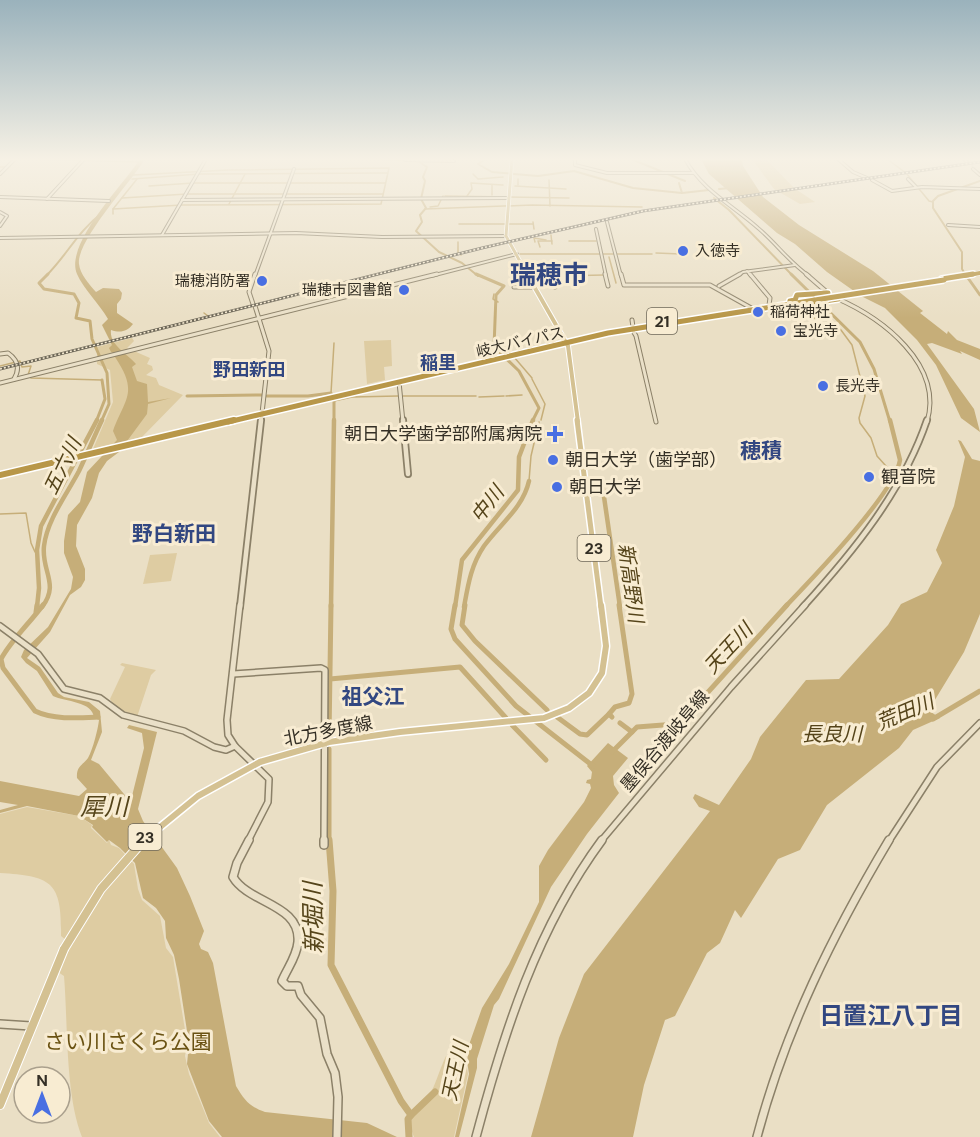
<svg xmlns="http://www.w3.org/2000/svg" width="980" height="1137" font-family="'DM Sans','Noto Sans JP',sans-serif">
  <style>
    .green { fill: #decca2 }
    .water { fill: #c6ae79 }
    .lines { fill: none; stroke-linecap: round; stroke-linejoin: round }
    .stream { stroke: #c6ae79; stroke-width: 1.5 }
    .river-far4 { stroke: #c6ae79; stroke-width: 2 }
    .river-far3 { stroke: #c6ae79; stroke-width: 3 }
    .river-far2 { stroke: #c6ae79; stroke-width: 4.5 }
    .river-far1 { stroke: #c6ae79; stroke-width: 5 }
    .river { stroke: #c6ae79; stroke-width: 7 }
    .secondary-tunnel { stroke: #c6bca5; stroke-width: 2; stroke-dasharray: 2 1.5; stroke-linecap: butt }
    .secondary-far4-casing { stroke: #8b8068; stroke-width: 4 }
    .secondary-far3-casing { stroke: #8b8068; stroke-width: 5 }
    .secondary-far2-casing { stroke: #8b8068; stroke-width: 8 }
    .secondary-far1-casing { stroke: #8b8068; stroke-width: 8 }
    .secondary-casing { stroke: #8b8068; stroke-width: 10 }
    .primary-far4-casing { stroke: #fff; stroke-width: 4.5 }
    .primary-far3-casing { stroke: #fff; stroke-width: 6 }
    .primary-far2-casing { stroke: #fff; stroke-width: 8 }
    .primary-far1-casing { stroke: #fff; stroke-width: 9 }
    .primary-casing { stroke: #fff; stroke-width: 10 }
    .highway-far2-casing { stroke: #fff; stroke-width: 5 }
    .highway-far1-casing { stroke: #fff; stroke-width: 8 }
    .highway-casing { stroke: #fff; stroke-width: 9 }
    .secondary-far4 { stroke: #eae0c8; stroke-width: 2 }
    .secondary-far3 { stroke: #eae0c8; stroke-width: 3 }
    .secondary-far2 { stroke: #eae0c8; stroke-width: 4.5 }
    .secondary-far1 { stroke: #eae0c8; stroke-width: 5 }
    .secondary { stroke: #eae0c8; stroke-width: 7 }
    .primary-far4 { stroke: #d4c192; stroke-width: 3 }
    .primary-far3 { stroke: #d4c192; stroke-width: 4 }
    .primary-far2 { stroke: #d4c192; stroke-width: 5 }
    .primary-far1 { stroke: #d4c192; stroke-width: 6 }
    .primary { stroke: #d4c192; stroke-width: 8 }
    .highway-far2 { stroke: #b89749; stroke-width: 4 }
    .highway-far1 { stroke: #b89749; stroke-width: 5 }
    .highway { stroke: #b89749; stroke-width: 6 }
    .rail-casing { stroke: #6c6657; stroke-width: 3 }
    .rail { stroke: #f8ecd2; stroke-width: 1.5; stroke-dasharray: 2; stroke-linecap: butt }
    .primary-bridge-far1-casing { stroke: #fff; stroke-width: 9; stroke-linecap: butt }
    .primary-bridge-casing { stroke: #fff; stroke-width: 10; stroke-linecap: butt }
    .highway-bridge-casing { stroke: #fff; stroke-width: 8; stroke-linecap: butt }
    .primary-bridge-far1 { stroke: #d4c192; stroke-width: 6 }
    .primary-bridge { stroke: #d4c192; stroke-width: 8 }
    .highway-bridge { stroke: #b89749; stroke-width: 5 }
    .poi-dot { fill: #496fe2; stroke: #f8ecd2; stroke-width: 2 }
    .labels { text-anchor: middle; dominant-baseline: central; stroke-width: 6; stroke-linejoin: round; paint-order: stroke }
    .far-poi-label { font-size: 15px; fill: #342f25; stroke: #f8ecd2; text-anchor: start }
    .far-street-label { font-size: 15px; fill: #342f25; stroke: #f8ecd2 }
    .shield { fill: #f8ecd2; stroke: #6f6859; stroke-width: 1.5 }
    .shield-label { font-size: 16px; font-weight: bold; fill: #342f25 }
    .far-quarter-label { font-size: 18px; font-weight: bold; fill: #324781; stroke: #f8ecd2 }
    .poi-label { font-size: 18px; fill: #342f25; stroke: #f8ecd2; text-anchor: start }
    .street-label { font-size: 18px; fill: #342f25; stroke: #f8ecd2 }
    .water-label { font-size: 20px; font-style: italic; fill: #55441a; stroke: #f8ecd2 }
    .quarter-label { font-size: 21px; font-weight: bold; fill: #324781; stroke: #f8ecd2 }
    .near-park-label { font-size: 21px; fill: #6a5212; stroke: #f8ecd2 }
    .near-water-label { font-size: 24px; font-style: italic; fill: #55441a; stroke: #f8ecd2 }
    .near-neighbourhood-label { font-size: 24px; font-weight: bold; fill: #324781; stroke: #f8ecd2 }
    .far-town-label { font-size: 26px; font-weight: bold; fill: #324781; stroke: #f8ecd2 }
  </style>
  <rect width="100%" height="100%" fill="#eadfc5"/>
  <g class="green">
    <path d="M752,159h14l28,29 21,14 -15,2 -26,-15z"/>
    <path d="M132,338l2,3 -7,7 23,10 -3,6 5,2 1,4 -7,5 10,3 3,7 24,10 -41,42 -49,12 20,-47 -3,-32 -13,-6v-17z"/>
    <path d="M391,340l1,26 -8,1 1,13 -18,4 -3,-43z"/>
    <path d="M177,553l-6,28 -28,3 7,-29z"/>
    <path d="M122,663l34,7 -5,5 -14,42 -21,-8 -6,-10 15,-32 -5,-2z"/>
    <path d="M27,807l52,9 13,9 -1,3 16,15 2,-3 2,5 8,3 15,16 4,25 4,11 18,16 6,32 7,9 14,85 -2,14 4,18 20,49 11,14h-138c-17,-43 -14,-114 -18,-161l-6,-4 13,-28 -10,-8c1,-54 -9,-60 -61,-63v-59z"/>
    <path d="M446,1056l20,7 2,11 -14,63h-40l-3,-8h-4c-1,-20 13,-20 22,-33 7,-12 11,-28 17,-40z"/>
  </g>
  <g class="water">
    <path d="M140,159h5c-14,23 -69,82 -66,105 1,10 10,20 17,28l7,-4 16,1 3,4 -1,6 -4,5v9l16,11c-6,8 -13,9 -22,6 -2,15 17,24 25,34l-4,3 5,14 10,3 1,18 23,-4 -23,6 -1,10 -28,38 -12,9 -8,12 -7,25 -15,27 -1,21 9,23v11l-4,7 -11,8 -20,37 -23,26 13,9 18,26 6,4 25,5 11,9 2,21 -11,28 8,4 30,36 3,-4 12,-48 -2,-15 -15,-5 2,-3 28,7 -19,77 5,12 34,47 13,28 14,35 -5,13 2,5 7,3 5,11 23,123c8,14 14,21 29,26l102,11 30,14h-175l-13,-16 -22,-57 2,-20 -10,-65 -5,-24 -8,-17 -1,-17 -9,-13 -13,-10 -8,-35 -15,-15 -11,-8 -2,2 -15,-15 1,-2 -14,-9 -52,-10 -27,7v-3l18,-5 -18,-3v-21l79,15 8,-7 -10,-11c-1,-12 6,-13 11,-20 5,-9 10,-29 11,-38l-5,-2c-1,-17 -29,-16 -41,-22l-16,-25 -11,-8 -5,-6 3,-7 24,-23 23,-38 2,-12 -9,-24v-12l4,-26 12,-13 7,-30 30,-32 -4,-9c12,-33 26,-38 2,-74v-3l-4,-2 -2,-4 3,-3 -10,-20 6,-6c-8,-14 -25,-31 -31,-45 -13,-30 47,-90 63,-115z"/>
    <path d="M701,159h41l1,7 20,31 36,28 74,46 50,40 -3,2 27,21 1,-3 9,9 23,9v11l-20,-9 2,3 -30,-11 -5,1 47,65 6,23 -19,-14 -25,-53 -19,-25 -32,-32 -24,-12 -34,-24 -32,-28 -18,-11 -68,-59z"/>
    <path d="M958,440l3,1 11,18 8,2v153l-16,38 -34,56 1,4 9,6 -27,12 -14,18 -72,57 -27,45 -22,9 -37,59 -6,-8 -15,33 -13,10 -32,63 -10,4 -21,65 -11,52h-102l28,-99 25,-64 126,-163 -11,-4 -6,-9 2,-4 24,11 32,-46 9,-22 46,-57 33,-1 49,-54 13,-21 26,-12 15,-29 -6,-13 18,-44 11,-49z"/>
    <path d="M608,743l20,15 -15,18 1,9 5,8 -32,41 -36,53 -52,112 -5,6 -17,54v9l-18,69h-4l14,-63 -2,-13 3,-19 12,-34 27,-44 30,-62v-36l9,-16 36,-48 7,-14 -1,-4 -4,-1 1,-3 4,-1 1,-7 -5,-6z"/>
  </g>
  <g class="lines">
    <g class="stream">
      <path d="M29,159l110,3"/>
      <path d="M887,159l19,14 23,28 4,1"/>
      <path d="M0,167h5"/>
      <path d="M473,174l5,5 25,-2"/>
      <path d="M133,175l95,-5"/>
      <path d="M132,179l67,-5 188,-1"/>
      <path d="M518,179v6"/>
      <path d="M549,180l1,26"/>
      <path d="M492,185v10"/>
      <path d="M149,186l44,-3h192"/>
      <path d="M515,186l51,3"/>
      <path d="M445,196l124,2"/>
      <path d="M467,196l5,-7 -1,-6 32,2"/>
      <path d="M122,198l65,-4h196"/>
      <path d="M229,204l16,-30"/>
      <path d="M430,207l8,-1 5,-10"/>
      <path d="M113,209l69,-4 199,-1 8,-36 -160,2"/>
      <path d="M425,209l107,-4 110,2"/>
      <path d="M113,214v-5l24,-30"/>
      <path d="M533,222l1,7"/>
      <path d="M459,224h74"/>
      <path d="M551,235l1,9"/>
      <path d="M569,241h27"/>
      <path d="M458,242v11l3,2"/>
      <path d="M535,242l-1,-4 12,2"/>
      <path d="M540,247l-2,-6h14"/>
      <path d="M656,253l25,1"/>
      <path d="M520,254h132"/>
      <path d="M609,257l7,26"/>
      <path d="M557,276l47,-1"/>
      <path d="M494,294l-1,5 5,3"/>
      <path d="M771,310l60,11 10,9 11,15 13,51 -6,22 1,5 11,15 6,18 17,19"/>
      <path d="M204,313l4,3"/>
      <path d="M500,341l2,6 6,5"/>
      <path d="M514,357l18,21"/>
      <path d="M0,366l20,-5 2,6 9,-1 -3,9 3,3 71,2"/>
      <path d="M532,379l13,25 -4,16"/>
      <path d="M331,393l3,-50"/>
      <path d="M403,396h73"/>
      <path d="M506,396l16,-1"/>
      <path d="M479,397l25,-1"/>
      <path d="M334,401l18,-4 46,-1"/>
      <path d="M529,481l2,-25 8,-34"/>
      <path d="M0,514l26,-1 5,30 4,9"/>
    </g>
    <g class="river-far4">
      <path d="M378,159l40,2 9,6 -4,10 2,4 -4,18 5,9 -6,7 2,7 -6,9 23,21 23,11 16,13"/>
      <path d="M485,159l-7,5 14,8 46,4 36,-5 59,17 49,5 27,-3"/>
      <path d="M631,159l54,22"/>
      <path d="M651,159h31"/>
      <path d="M679,183l3,10"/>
      <path d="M719,189l11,-1"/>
      <path d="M714,198l15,12 64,66"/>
      <path d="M965,274l-3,-5v-17l-29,-44v-7l5,-5 42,-15"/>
      <path d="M46,276c22,-22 31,-44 56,-63"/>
    </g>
    <g class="river-far3">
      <path d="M48,274l-9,9 5,6 30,5 5,9 -3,15 14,3 2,18 15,34 2,31 -8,18"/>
      <path d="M476,274l28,12 -8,9 -2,52 25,24 20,37 -7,14"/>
      <path d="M791,274l69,68 14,27 16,53"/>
      <path d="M968,278l12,17"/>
      <path d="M187,396l75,-1"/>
      <path d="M267,396h41l23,-3 3,7v22"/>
      <path d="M96,422l9,-23 -3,-19"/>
    </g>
    <g class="river-far2">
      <path d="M602,483l18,124"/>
      <path d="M37,607l2,-19 -2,-38 4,-24 56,-106"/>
      <path d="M42,607c18,-23 -1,-36 2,-61 3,-26 23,-52 35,-75 8,-17 15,-34 23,-51"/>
      <path d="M331,607l3,-187"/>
      <path d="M455,607l7,-47 56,-70 1,-33 14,-37"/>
      <path d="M464,607c4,-22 7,-42 20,-61 16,-22 39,-38 45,-65"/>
      <path d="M785,607c26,-27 110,-114 115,-147l-10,-40"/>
    </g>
    <g class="river-far1">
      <path d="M43,605c-14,19 -31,34 -42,54l2,9 32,43c18,9 44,7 63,6"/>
      <path d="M455,605l-4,24 4,10 61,67 77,60"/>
      <path d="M465,605l-3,20 13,16 72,69"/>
      <path d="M36,612l1,-7"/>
      <path d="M330,679l130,-12 46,51"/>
      <path d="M557,717l23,17 7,1 22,-21"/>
      <path d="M612,717l-3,-3 6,-7 14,-4 3,-9 -13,-89"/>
      <path d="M933,719l47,-28"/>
      <path d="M620,723l12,9"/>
      <path d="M512,725l34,35"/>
      <path d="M329,736l2,-131"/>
      <path d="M329,749v92"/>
      <path d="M612,752l25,-25 39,-3 14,-12 97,-107"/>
    </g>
    <g class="river">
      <path d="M329,840l4,51 -2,74 70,136 10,14 -3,4 1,18"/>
      <path d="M411,1115l24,-23"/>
    </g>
    <path class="secondary-tunnel" d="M969,163l6,5"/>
    <g class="secondary-far4-casing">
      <g id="secondary-far4">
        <path d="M575,159v6l32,8h87"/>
        <path d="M685,159c17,31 47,46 73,69 18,15 31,34 51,48"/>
        <path d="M838,159l15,13 14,6"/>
        <path d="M964,159l4,4"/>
        <path d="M405,160l49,1"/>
        <path d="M973,169l7,6"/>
        <path d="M0,174l15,-15"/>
        <path d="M908,179l8,8"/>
        <path d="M872,180l20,11 30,-4 58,2"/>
        <path d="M0,197l109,4"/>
        <path d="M47,199l37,-40"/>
        <path d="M182,200l326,-2"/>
        <path d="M0,212l7,4 -7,10"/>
        <path d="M607,222l14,54"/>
        <path d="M948,225l32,2"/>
        <path d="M596,229l10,47"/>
        <path d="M162,235l44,-76"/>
        <path d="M0,238l296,-5 86,4 124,-1"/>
        <path d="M555,268v8"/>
        <path d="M747,271l4,5"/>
        <path d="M255,276l39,-107"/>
        <path d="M431,276l86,-22"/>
        <path d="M737,276l6,-4 52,-7"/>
      </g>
    </g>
    <g class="secondary-far3-casing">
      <g id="secondary-far3">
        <path d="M555,274v13"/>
        <path d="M605,274l3,12"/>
        <path d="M621,274l3,11h86l43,24"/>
        <path d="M750,274l20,24 -1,7"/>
        <path d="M806,274l23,20"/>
        <path d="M719,286l21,-12"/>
        <path d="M514,287h21"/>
        <path d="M836,298c46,20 108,66 91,124"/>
        <path d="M253,304l-4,-12 6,-18"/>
        <path d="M255,306l14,45 -8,71"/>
        <path d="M632,320l1,7"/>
        <path d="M632,329l4,7 20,86"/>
        <path d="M0,354l8,-1c10,7 12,16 6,26"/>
        <path d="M399,382l4,40"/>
        <path d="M0,383l437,-109"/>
      </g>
    </g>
    <g class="secondary-far2-casing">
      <g id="secondary-far2">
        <path d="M403,420l5,54"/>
        <path d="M240,607l21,-187"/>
        <path d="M803,607c50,-55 100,-116 124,-187"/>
      </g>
    </g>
    <g class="secondary-far1-casing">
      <g id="secondary-far1">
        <path d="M0,626l38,28 26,35 36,9 23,17 61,16 30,16 12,3 9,-4 34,33 -1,23 -20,39"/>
        <path d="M233,674l88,-6 4,2 -1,171"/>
        <path d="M235,746l-7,-11 -1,-15 13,-115"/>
        <path d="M601,841l130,-154 74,-82"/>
        <path d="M889,841l48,-74 43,-44"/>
      </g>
    </g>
    <g class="secondary-casing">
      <g id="secondary">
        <path d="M249,840l-12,23 -4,14c16,27 68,27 65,65 -1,14 -11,27 -16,39l5,5h11l3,9 19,23 7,36 8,19 3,24 -1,40"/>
        <path d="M324,845v-5"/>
        <path d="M0,1024l31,2"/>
        <path d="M476,1137c28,-105 61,-209 126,-297"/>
        <path d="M757,1137c28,-107 76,-203 132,-297"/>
      </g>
    </g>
    <g class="primary-far4-casing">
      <path id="primary-far4" d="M512,159l-6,77 22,40"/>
    </g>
    <g class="primary-far3-casing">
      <path id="primary-far3" d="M527,274l41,72 10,76"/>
    </g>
    <g class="primary-far2-casing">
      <path id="primary-far2" d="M577,420l24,187"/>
    </g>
    <g class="primary-far1-casing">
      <path id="primary-far1" d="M260,762l69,-20 71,-10 144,-14 25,-10 20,-15 13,-20 4,-27 -5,-41"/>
    </g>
    <g class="primary-casing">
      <path id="primary" d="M0,1105l64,-156"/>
    </g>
    <g class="highway-far2-casing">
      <path id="highway-far2" d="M964,276l16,-3"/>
    </g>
    <g class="highway-far1-casing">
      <g id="highway-far1">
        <path d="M942,279l31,-5"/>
        <path d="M790,301l5,-1 2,-5 31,-2"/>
        <path d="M811,303l27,-4"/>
        <path d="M228,422l380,-89 207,-33"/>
      </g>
    </g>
    <g class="highway-casing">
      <path id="highway" d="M0,475l234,-55"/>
    </g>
    <use href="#secondary-far4" class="secondary-far4"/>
    <use href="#secondary-far3" class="secondary-far3"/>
    <use href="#secondary-far2" class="secondary-far2"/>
    <use href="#secondary-far1" class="secondary-far1"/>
    <use href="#secondary" class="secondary"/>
    <use href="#primary-far4" class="primary-far4"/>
    <use href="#primary-far3" class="primary-far3"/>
    <use href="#primary-far2" class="primary-far2"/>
    <use href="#primary-far1" class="primary-far1"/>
    <use href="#primary" class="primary"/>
    <use href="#highway-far2" class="highway-far2"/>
    <use href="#highway-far1" class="highway-far1"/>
    <use href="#highway" class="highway"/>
    <g class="rail-casing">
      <path id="rail" d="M0,369l482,-121 161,-37 337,-49"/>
    </g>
    <use href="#rail" class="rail"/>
    <g class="primary-bridge-far1-casing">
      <path id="primary-bridge-far1" d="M143,841l55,-45 62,-34"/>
    </g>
    <g class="primary-bridge-casing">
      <path id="primary-bridge" d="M64,949l37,-60 43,-49"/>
    </g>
    <g class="highway-bridge-casing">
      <path id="highway-bridge" d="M815,300l129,-20"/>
    </g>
    <use href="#primary-bridge-far1" class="primary-bridge-far1"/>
    <use href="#primary-bridge" class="primary-bridge"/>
    <use href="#highway-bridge" class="highway-bridge"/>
  </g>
  <linearGradient id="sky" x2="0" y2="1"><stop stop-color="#9ab2bc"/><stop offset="0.5" stop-color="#f6f1e5"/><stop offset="1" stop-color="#f6f1e5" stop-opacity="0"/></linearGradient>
  <rect width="980" height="318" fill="url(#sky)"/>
  <g class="poi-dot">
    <circle cx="683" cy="251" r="6"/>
    <circle cx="262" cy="281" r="6"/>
    <circle cx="404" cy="290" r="6"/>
    <circle cx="758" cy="312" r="6"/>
    <circle cx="781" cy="331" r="6"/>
    <circle cx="823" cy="386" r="6"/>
    <path d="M552 425h6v6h6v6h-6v6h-6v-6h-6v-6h6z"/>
    <circle cx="553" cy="460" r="6"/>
    <circle cx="869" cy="477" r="6"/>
    <circle cx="557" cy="487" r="6"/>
  </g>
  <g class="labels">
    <g class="far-poi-label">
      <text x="695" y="251">入徳寺</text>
      <text x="250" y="281" text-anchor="end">瑞穂消防署</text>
      <text x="392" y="290" text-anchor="end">瑞穂市図書館</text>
      <text x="770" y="312">稲荷神社</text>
      <text x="793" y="331">宝光寺</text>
      <text x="835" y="386">長光寺</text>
    </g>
    <g class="far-street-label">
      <text transform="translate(520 342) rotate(-13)">岐大バイパス</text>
    </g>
    <g class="shield">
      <rect x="647" y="308" width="30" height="26" rx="4.5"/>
      <rect x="577.5" y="535" width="33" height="26" rx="4.5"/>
      <rect x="128.5" y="824" width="33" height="26" rx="4.5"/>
    </g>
    <g class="shield-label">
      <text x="662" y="321">21</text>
      <text x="594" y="548">23</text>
      <text x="145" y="837">23</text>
    </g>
    <g class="far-quarter-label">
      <text x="438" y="363">稲里</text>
      <text x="249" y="370">野田新田</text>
    </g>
    <g class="poi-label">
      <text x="542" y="434" text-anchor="end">朝日大学歯学部附属病院</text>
      <text x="565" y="460">朝日大学（歯学部）</text>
      <text x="881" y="477">観音院</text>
      <text x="569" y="487">朝日大学</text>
    </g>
    <g class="street-label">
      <text transform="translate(328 731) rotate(-11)">北方多度線</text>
      <text transform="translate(665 741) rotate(-50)">墨俣合渡岐阜線</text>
    </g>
    <g class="water-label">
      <text transform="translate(62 466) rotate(-64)">五六川</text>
      <text transform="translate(487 504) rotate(-52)">中川</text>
      <text transform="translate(631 583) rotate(82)">新高野川</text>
      <text transform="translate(728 648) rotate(-47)">天王川</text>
      <text transform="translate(905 712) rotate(-23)">荒田川</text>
      <text x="832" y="734">長良川</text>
      <text transform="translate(455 1071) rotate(-78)">天王川</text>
    </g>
    <g class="quarter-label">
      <text x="761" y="451">穂積</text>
      <text x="174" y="534">野白新田</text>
      <text x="373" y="697">祖父江</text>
    </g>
    <g class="near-park-label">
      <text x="128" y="1042">さい川さくら公園</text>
    </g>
    <g class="near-water-label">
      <text x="104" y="806">犀川</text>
      <text transform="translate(313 918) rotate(-91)">新堀川</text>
    </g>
    <g class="near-neighbourhood-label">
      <text x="891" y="1015">日置江八丁目</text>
    </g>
    <g class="far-town-label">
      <text x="549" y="275">瑞穂市</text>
    </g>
  </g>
  <g transform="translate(42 1095)"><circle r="28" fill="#f8ecd2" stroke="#aaa08d" stroke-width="1.5"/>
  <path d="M0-4.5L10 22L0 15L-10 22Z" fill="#496fe2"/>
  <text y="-9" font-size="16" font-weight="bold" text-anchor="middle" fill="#342f25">N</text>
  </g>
</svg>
